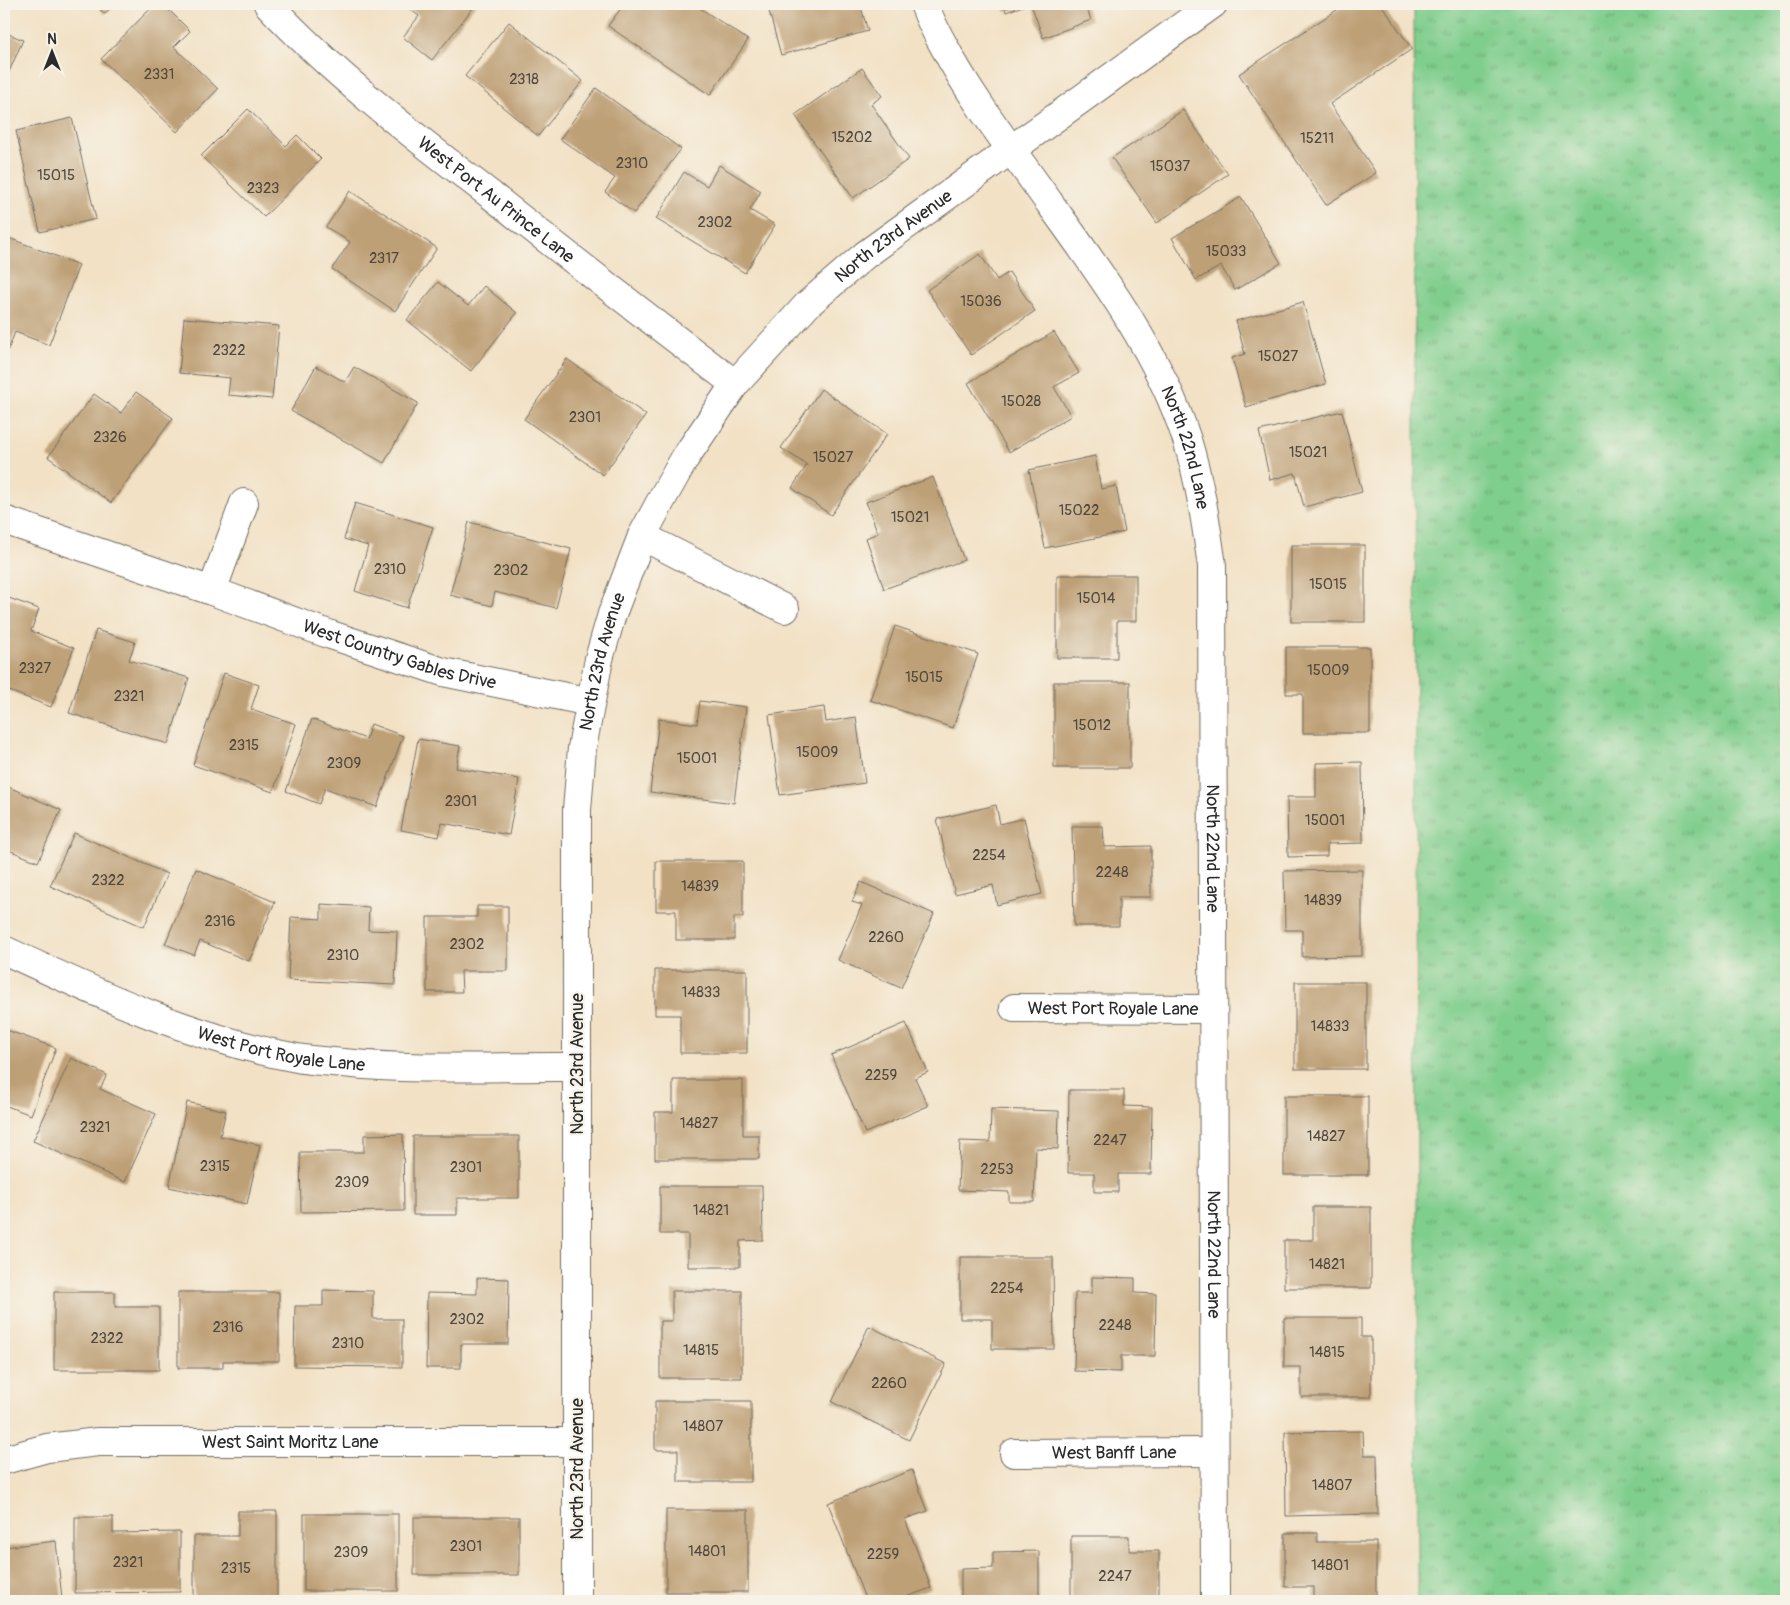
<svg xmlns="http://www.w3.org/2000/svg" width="1790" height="1605" font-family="Pangolin,sans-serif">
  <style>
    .grass { fill: url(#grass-tufts); stroke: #567c5c }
    .building { fill: #bea077 }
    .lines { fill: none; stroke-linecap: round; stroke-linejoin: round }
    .street-casing { stroke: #716b61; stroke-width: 30 }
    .secondary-casing { stroke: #716b61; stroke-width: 30 }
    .street { stroke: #fff; stroke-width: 28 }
    .secondary { stroke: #fff; stroke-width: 28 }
    .labels { text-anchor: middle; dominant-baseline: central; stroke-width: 4.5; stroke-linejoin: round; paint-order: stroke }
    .number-label { font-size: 15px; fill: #50483e }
    .street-label { font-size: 18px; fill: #2b2b2b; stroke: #f7f3e8 }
  </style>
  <defs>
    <pattern id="grass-tufts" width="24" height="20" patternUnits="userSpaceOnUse" patternTransform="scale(1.25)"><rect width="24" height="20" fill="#80ce8d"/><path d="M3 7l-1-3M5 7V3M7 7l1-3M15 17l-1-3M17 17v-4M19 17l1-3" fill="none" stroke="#69a773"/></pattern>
  </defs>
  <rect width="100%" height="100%" fill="#f7f3e8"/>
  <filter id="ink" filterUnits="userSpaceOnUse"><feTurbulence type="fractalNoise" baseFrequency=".02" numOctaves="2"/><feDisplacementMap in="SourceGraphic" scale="10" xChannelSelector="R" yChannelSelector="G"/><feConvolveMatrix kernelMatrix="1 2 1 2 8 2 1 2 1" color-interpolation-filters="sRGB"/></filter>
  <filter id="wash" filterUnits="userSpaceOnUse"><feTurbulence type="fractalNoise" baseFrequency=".0096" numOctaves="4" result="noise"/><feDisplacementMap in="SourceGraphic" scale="20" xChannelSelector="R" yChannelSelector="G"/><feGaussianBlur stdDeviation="1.12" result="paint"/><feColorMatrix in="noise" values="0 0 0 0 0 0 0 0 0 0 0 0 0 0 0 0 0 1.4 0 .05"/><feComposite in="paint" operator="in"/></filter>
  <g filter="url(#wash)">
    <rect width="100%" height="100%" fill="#f2e1c5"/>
    <path class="grass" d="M1414,4h372v1597h-368z"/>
    <g id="blocks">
      <g class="building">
        <path d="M96,4h20l-12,10z"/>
        <path d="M155,4h8l27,27 -16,16 44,42 -41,43 -76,-73z"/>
        <path d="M403,4h73l-44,56 -29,-23 16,-21z"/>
        <path d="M624,4h70l54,36 -38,55 -102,-69z"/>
        <path d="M767,4h93l8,27 -87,24z"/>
        <path d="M1003,4h25l-22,8z"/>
        <path d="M1031,4h54l6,16 -48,18z"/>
        <path d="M1346,4h35l31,45 -82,55 46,69 -50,32 -87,-131z"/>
        <path d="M509,22l74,59 -45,55 -73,-60z"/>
        <path d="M4,32l19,8 -19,43z"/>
        <path d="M862,68l20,28 -11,8 38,55 -56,39 -58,-83z"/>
        <path d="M596,88l85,61 -47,64 -29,-21 10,-14 -55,-39z"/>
        <path d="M248,109l38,37 11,-11 24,24 -57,58 -63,-61z"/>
        <path d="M1183,110l45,64 -71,49 -45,-65z"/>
        <path d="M72,118l24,101 -56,13 -24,-101z"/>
        <path d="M719,165l42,26 -11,19 25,15 -30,48 -89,-54 28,-47 23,14z"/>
        <path d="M350,191l87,57 -42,63 -63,-42 18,-27 -24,-15z"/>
        <path d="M1241,197l40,66 -46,27 -14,-24 -25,14 -24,-42z"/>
        <path d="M9,238l70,27 -30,80 -34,-13 -7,18 -4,-1v-98z"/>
        <path d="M980,254l17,26 12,-8 26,39 -64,44 -44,-65z"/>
        <path d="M438,282l30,24 16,-20 33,27 -46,58 -64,-51z"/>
        <path d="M1303,302l23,82 -80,23 -14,-49 13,-4 -9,-33z"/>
        <path d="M184,318l95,8 -7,73 -44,-4 2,-17 -51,-5z"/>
        <path d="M1054,332l25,41 -25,14 17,29 -62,36 -41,-69z"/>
        <path d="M567,359l79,56 -43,60 -79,-56z"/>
        <path d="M316,366l29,16 9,-15 64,36 -34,60 -93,-52z"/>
        <path d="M4,378l5,3 -5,15z"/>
        <path d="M821,389l66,45 -56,81 -39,-27 15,-23 -26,-17z"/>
        <path d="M136,392l37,26 -62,85 -63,-46 46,-63 27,19z"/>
        <path d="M1342,411l20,81 -58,15 -9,-34 -25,7 -11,-49z"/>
        <path d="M1095,456l6,33 15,-3 9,46 -80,16 -16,-78z"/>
        <path d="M933,477l31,83 -80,29 -18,-51 12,-5 -12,-31z"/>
        <path d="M355,503l78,24 -26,81 -52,-17 13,-45 -24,-7z"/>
        <path d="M469,522l102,27 -15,59 -61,-16 -3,14 -42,-11z"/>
        <rect x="1291" y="545" width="74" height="77"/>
        <path d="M1057,575h79v46h-19v37h-60z"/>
        <path d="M6,597l33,12 -8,22 43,17 -23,59 -47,-18v-86z"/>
        <path d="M895,626l83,28 -25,74 -83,-28z"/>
        <path d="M96,630l39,12 -6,18 60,18 -21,66 -99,-31z"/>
        <path d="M1286,647h84v86h-67v-39h-17z"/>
        <path d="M224,673l35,12 -8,24 45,15 -23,68 -80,-27z"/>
        <rect x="1054" y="682" width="76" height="86"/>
        <path d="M700,701l46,6 -12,96 -84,-11 9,-73 38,5z"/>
        <path d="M824,707l2,15 30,-5 9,66 -85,12 -11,-80z"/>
        <path d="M312,719l54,20 5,-15 32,12 -26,71 -52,-19 -6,16 -33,-13z"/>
        <path d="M418,739l42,7 -4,22 63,11 -10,56 -67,-12 -3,14 -38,-7z"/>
        <path d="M1362,762l1,81 -36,1v12l-39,1 -1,-60h29v-34z"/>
        <path d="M4,785l57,25 -23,52 -34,-14z"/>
        <path d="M996,805l4,19 24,-6 18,76 -45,11 -4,-20 -38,9 -18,-75z"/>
        <path d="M1072,826h31l1,21 47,-1v51h-32v29h-45z"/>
        <path d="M74,833l93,41 -23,53 -94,-41z"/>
        <path d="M656,861h87v56h-9v23h-58v-29h-20z"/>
        <path d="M196,869l79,33 -26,59 -49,-20 -6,14 -29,-11z"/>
        <path d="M1362,870v86l-60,1v-27h-17l-1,-59z"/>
        <path d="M861,882l73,32 -33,74 -63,-28 24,-55 -10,-3z"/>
        <path d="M321,904l48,3 -1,23 29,1 -2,54 -107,-5 3,-63 30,2z"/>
        <path d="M477,906h31v65h-47l1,21h-35v-75h50z"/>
        <path d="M655,970h92v83h-67v-38h-25z"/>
        <rect x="1295" y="982" width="71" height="87"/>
        <path d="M906,1023l22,49 -13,6 13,28 -63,27 -34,-78z"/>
        <path d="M4,1029l52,19 -25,67 -27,-10z"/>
        <path d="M71,1058l36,17 -7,14 56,25 -31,68 -92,-41z"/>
        <path d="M673,1080h70v55h16v24h-104v-47h18z"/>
        <path d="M1069,1090h55v16l28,1 -1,67h-33v18h-24v-19h-26z"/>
        <rect x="1284" y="1096" width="84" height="79"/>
        <path d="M187,1102l39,9 -6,25 40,9 -13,59 -78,-17z"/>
        <path d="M991,1109l68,2 -1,38 -22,-1 -2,54h-25v-10l-51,-2 2,-49 30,1z"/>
        <path d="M403,1134l1,77 -103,1 -1,-60h64v-17z"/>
        <path d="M413,1136h106v62h-62v17h-44z"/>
        <path d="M660,1186h102l1,54 -23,1v26h-52v-33h-28z"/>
        <path d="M1313,1207h58v81h-87v-48h29z"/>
        <path d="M960,1257h93l1,92h-62v-30h-32z"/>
        <path d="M1092,1277l43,1v15l21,1 -1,62h-34v16l-47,-1 1,-78h17z"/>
        <path d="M477,1278l32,1 -1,65h-47v24h-35l1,-75 50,1z"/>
        <path d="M323,1290l50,1v28h29v48l-108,-1 1,-60h28z"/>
        <path d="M672,1291h70v87h-82v-57h12z"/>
        <path d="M54,1292h61v15h44v63h-105z"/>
        <path d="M178,1292h101v69h-56v7h-45z"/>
        <path d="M1284,1318h77v19h10v60h-70v-30h-17z"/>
        <path d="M869,1326l77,38 -37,76 -77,-38z"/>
        <path d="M655,1401h96v81h-73v-32h-23z"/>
        <path d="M1363,1431l1,24h13l1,59 -92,2 -1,-84z"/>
        <path d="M912,1470l16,41 -23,8 26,69 -36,13h-29l-38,-98z"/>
        <rect x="666" y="1510" width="82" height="82"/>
        <path d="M238,1511h39v88h-83v-63h44z"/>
        <rect x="304" y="1514" width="94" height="77"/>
        <path d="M75,1517h38v16l67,-1v60l-105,1z"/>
        <rect x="414" y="1517" width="105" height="58"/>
        <path d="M1285,1533h32v9h59v59h-62v-14h-29z"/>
        <path d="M1071,1536h58v15h30v50h-88z"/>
        <path d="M56,1541l6,58 -24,2h-34v-54z"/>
        <path d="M1039,1551v50h-78v-32l32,-1v-16z"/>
      </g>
    </g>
  </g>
  <g filter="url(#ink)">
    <use href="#blocks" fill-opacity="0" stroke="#716b61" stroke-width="1"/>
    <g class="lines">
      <g class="street-casing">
        <g id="street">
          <path id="s1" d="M268,4c67,72 146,132 224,192 80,63 161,126 243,188"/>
          <path id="s2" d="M924,4c6,16 13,30 21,44 25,47 57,89 88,132 58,81 123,164 154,260 13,41 19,84 25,126l3,1035"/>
          <path id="s3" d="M4,520l208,71 119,44 112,37 147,30"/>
          <path d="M642,536l143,73"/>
          <path d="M212,591l32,-88"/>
          <path id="s4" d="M4,950c95,44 190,89 293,108 15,3 31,3 46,5 77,8 156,3 234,4"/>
          <path id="s5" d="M1014,1008l198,1"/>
          <path id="s6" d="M1014,1453l200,-1"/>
          <path id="s7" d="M4,1460l43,-12 51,-6h479"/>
        </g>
      </g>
      <g class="secondary-casing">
        <g id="secondary">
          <path id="s8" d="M577,1601v-791l5,-62 17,-89 13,-45 30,-78 21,-39 22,-39 50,-74 73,-80 57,-49 348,-251"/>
        </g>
      </g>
      <use href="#street" class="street"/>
      <use href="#secondary" class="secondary"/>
    </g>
  </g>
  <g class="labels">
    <g class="number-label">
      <text x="159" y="74">2331</text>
      <text x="524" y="79">2318</text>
      <text x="852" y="137">15202</text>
      <text x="1317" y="138">15211</text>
      <text x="632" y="163">2310</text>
      <text x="1170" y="166">15037</text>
      <text x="56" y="175">15015</text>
      <text x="263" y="188">2323</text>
      <text x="715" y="222">2302</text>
      <text x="1226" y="251">15033</text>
      <text x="384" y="258">2317</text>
      <text x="981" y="301">15036</text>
      <text x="229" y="350">2322</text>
      <text x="1278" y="356">15027</text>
      <text x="1021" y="401">15028</text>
      <text x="585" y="417">2301</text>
      <text x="110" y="437">2326</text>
      <text x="1308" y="452">15021</text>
      <text x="833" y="457">15027</text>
      <text x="1079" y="510">15022</text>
      <text x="910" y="517">15021</text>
      <text x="390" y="569">2310</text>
      <text x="511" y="570">2302</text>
      <text x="1328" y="584">15015</text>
      <text x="1096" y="598">15014</text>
      <text x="35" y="668">2327</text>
      <text x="1328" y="670">15009</text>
      <text x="924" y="677">15015</text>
      <text x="129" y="696">2321</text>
      <text x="1092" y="725">15012</text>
      <text x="244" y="745">2315</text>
      <text x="817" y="752">15009</text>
      <text x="697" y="758">15001</text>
      <text x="344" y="763">2309</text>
      <text x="461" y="801">2301</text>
      <text x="1325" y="820">15001</text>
      <text x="989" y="855">2254</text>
      <text x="1112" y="872">2248</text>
      <text x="108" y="880">2322</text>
      <text x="700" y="886">14839</text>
      <text x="1323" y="900">14839</text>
      <text x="220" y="921">2316</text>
      <text x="886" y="937">2260</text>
      <text x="467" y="944">2302</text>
      <text x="343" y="955">2310</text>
      <text x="701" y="992">14833</text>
      <text x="1330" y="1026">14833</text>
      <text x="881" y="1075">2259</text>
      <text x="699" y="1123">14827</text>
      <text x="95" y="1127">2321</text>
      <text x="1326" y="1136">14827</text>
      <text x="1110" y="1140">2247</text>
      <text x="215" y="1166">2315</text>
      <text x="466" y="1167">2301</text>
      <text x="997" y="1169">2253</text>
      <text x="352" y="1182">2309</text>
      <text x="711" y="1210">14821</text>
      <text x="1327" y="1264">14821</text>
      <text x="1007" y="1288">2254</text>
      <text x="467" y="1319">2302</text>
      <text x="1115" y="1325">2248</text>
      <text x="228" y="1327">2316</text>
      <text x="107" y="1338">2322</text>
      <text x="348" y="1343">2310</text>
      <text x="701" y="1350">14815</text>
      <text x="1327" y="1352">14815</text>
      <text x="889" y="1383">2260</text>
      <text x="703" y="1426">14807</text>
      <text x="1332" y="1485">14807</text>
      <text x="466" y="1546">2301</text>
      <text x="707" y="1551">14801</text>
      <text x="351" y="1552">2309</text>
      <text x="883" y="1554">2259</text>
      <text x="128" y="1562">2321</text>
      <text x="1330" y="1565">14801</text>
      <text x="236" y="1568">2315</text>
      <text x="1115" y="1576">2247</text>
    </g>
    <g class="street-label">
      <text stroke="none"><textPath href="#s1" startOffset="301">West Port Au Prince Lane</textPath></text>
      <text stroke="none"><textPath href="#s8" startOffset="1470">North 23rd Avenue</textPath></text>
      <text stroke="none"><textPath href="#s2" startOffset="518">North 22nd Lane</textPath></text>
      <text stroke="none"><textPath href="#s3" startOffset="418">West Country Gables Drive</textPath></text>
      <text stroke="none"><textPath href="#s8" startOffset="942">North 23rd Avenue</textPath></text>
      <text stroke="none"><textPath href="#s2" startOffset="922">North 22nd Lane</textPath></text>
      <text stroke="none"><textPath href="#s5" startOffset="99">West Port Royale Lane</textPath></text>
      <text stroke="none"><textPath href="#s4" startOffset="296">West Port Royale Lane</textPath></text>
      <text transform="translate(577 1064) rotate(-90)">North 23rd Avenue</text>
      <text stroke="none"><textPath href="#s2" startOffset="1328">North 22nd Lane</textPath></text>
      <text stroke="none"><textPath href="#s7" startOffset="288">West Saint Moritz Lane</textPath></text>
      <text stroke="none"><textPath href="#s6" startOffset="100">West Banff Lane</textPath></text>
      <text transform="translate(577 1469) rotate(-90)">North 23rd Avenue</text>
    </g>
  </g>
  <rect width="1790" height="1605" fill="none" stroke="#f7f3e8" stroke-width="20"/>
  <g transform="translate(52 52)" stroke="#f7f3e8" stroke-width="4" paint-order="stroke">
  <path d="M0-4L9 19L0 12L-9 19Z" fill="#2b2b2b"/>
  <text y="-8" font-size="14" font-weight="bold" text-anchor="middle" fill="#2b2b2b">N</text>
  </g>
</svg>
